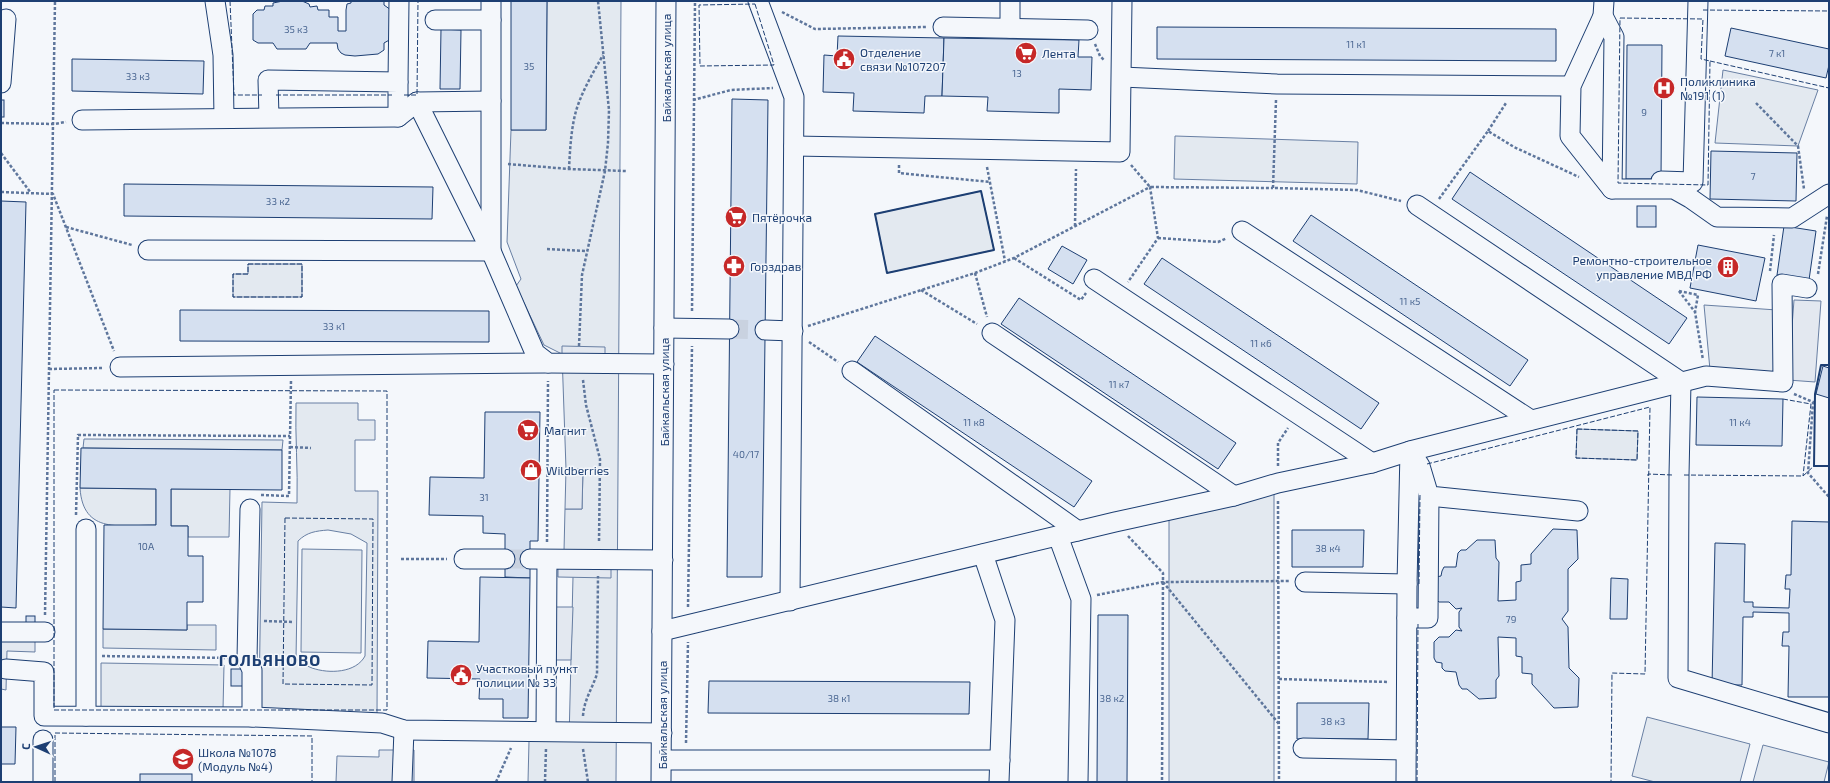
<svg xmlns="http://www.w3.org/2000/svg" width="1830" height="783" font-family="'Exo 2',sans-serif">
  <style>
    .green { fill: #e3e9f0; stroke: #687fa3; fill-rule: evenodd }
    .parking { fill: #e3e8f0; stroke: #687fa3 }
    .building { fill: #d5e0f0; stroke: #1d3f73 }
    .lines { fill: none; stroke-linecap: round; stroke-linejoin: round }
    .minor-tunnel { stroke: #c9d2e0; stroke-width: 19; stroke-dasharray: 19 10; stroke-linecap: butt }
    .minor-casing { stroke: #1d3f73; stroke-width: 21 }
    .path { stroke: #5e769c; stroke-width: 2.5; stroke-dasharray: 3 2; stroke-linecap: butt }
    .minor { stroke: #f4f7fb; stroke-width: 19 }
    .fence { stroke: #1d3f73; stroke-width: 1; stroke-dasharray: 5 2; stroke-linecap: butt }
    .wall { stroke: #1d3f73; stroke-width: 2 }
    .labels { text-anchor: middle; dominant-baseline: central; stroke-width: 3; stroke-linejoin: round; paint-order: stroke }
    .number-label { font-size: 10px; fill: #4b6792 }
    .poi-label { font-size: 12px; fill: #1d3f73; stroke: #f4f7fb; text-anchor: start }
    .street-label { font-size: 12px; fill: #1d3f73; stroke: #f4f7fb }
    .district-label { font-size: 16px; font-weight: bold; letter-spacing: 1px; fill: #1d3f73; stroke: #f4f7fb }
  </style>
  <rect width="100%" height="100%" fill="#f4f7fb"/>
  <g class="green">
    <path d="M547,1h74l-5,781h-88l1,-41 40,-1 4,-163 -9,-26 1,-42h17l1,-39 -17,-1 -4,-115 -18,-9 -28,-59 5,-7 -14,-37 4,-112h35z"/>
    <path d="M1723,70l95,20 -20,56 -83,-3z"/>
    <path d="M1175,136l183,6 -1,42 -183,-5z"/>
    <path d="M981,191l13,59 -107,23 -12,-59z"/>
    <path d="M248,264h54v33h-69v-23h15z"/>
    <path d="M1704,305l73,5 1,65 -68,-5z"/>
    <path d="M296,403h62v17h17v20h-20v51h23l-1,225 -116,-7 -2,-7 3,-200 35,1c1,-34 -2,-67 -1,-100zM328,530l23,4 16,9 -2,113c-9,17 -36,18 -53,12 -6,-2 -11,-6 -16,-9l2,-118c9,-9 18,-10 30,-11z"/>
    <path d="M1577,429l61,2 -1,29 -61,-2z"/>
    <path d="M84,439l199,1 -1,10 -199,-2z"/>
    <path d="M80,488l76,1v36c-35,0 -73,10 -76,-37z"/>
    <path d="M171,489h59l-1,48h-41v-11h-17z"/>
    <path d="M1274,490v292h-105v-262z"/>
    <path d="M302,549l60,1 -1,103 -60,-1z"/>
    <path d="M187,625h29v25l-113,-2v-19l84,1z"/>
    <path d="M101,663l123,2 -1,45h-122z"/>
    <path d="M1647,717l103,27 -10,38h-85l-23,-6z"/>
    <path d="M1763,745l66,17 -5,20h-71z"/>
  </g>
  <g class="parking">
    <path d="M1794,300l27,1 -6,81 -27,-2z"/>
    <path d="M562,346l43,1v12l-43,-1z"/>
    <path d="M566,469h17l-1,40h-17z"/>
    <path d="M558,565l53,1v12l-53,-1z"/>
    <path d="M554,607h19l-2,53h-18z"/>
    <path d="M1,638l34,1v13l-28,-1 -1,39 -5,-1z"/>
    <path d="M379,750h35v32h-78l1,-26 42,1z"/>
  </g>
  <g class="building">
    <path d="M283,1h19l7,3 1,3 7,-1 1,4h11v7h9v14h8v-21l1,-6 4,-1v-2h33v4l7,5v29l-7,4v7l-6,4 -23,2 -10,-1 -4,-2 -3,-4 -1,-6h-27l-4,6h-29l-4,-6h-15l-5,-3v-26l4,-4h7l1,-4h8v-3z"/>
    <path d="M511,1h36l-1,129h-35z"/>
    <path d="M1157,27l399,2v32l-399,-2z"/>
    <path d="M1731,28l98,21v16l-3,13 -101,-22z"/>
    <path d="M441,29l20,1 -1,59h-20z"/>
    <path d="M838,36l106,2 -2,58h-17l-1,17 -71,-2 1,-18 -31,-1 1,-37 13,1z"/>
    <path d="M944,38l135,2 -1,17h14l-1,33 -32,-1v24l-72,-2 1,-14 -46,-1z"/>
    <path d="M1627,45h35l-1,134h-35z"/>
    <path d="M72,59l132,2 -1,33 -131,-3z"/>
    <path d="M732,99l36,1 -6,477h-35z"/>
    <rect x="1" y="100" width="3" height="17"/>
    <path d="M1711,151l86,2 -1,48 -86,-2z"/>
    <path d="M1470,172l217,146 -18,26 -217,-145z"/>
    <path d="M124,184l309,3 -1,32 -308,-3z"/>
    <path d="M1,201l25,1 -10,406 -15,-1z"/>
    <rect x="1637" y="206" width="19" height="21"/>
    <path d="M1311,215l217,145 -18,26 -217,-145z"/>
    <path d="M1784,226l32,5 -7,49 -32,-5z"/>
    <path d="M1698,245l67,13 -9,43 -66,-13z"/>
    <path d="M1062,246l25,14 -14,24 -25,-15z"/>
    <path d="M1162,258l217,145 -18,26 -217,-145z"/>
    <path d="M1019,298l217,145 -18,26 -217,-145z"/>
    <path d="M180,310l309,1v31l-309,-1z"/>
    <path d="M875,336l217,145 -18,26 -217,-145z"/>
    <path d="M1823,366l6,2v30l-13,-4z"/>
    <path d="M1697,397l86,2 -1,47 -86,-1z"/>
    <path d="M485,412h55l-2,129h-8v37l-25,-1v-43l-22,-1v-17l-54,-1 1,-38 54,1z"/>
    <path d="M81,448l201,2v40l-111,-1v37h17v30h15v46h-16v28l-84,-1 1,-104h52v-36l-76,-1z"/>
    <path d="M1792,521l37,1v175h-41l1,-51h-7l1,-14h6v-19l-36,-1v5h-10l-1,68h-30l3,-142 30,1 -1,58h9v5l36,1 1,-19h-5l1,-14h5z"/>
    <path d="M1553,529l24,1 1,29 -10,10v42l-6,8 6,8 1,41 10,10 -1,29 -24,1 -22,-24v-10l-10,-1v-16l-6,-1v-18l-18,-1 1,39 -3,4v18l-17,1 -12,-10h-5l-3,-4 -3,-13 -11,-1 -3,-3v-5l-6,-1 -2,-4v-16l5,-5h10l7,-7 6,1 -3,-4v-15l3,-4 -6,1 -7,-7h-10l-5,-5 2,-20 5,-1 1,-5 2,-4h12l2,-14 3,-3h5l11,-10h18l1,18 3,4 -1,39 18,-1v-18l5,-1v-16l10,-1v-10z"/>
    <path d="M1292,530h72l-1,37h-71z"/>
    <path d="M480,577l50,1 -2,140h-25v-19h-24l1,-20 -53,-1 1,-37 51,1z"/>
    <path d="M1611,578l17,1 -1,40h-17z"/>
    <path d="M1098,615h30l-1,167h-30z"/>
    <rect x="26" y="616" width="9" height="11"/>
    <rect x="231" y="669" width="16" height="17"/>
    <path d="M709,681l261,1 -1,32 -261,-1z"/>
    <path d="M1297,703h72l-1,36h-71z"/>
    <path d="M1,727h15l-1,37h-14z"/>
    <rect x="140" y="774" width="52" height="8"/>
  </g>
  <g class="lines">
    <g class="minor-tunnel">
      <path d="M729,329l36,1"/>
      <path d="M505,559h25"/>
    </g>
    <g class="minor-casing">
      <g id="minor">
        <path d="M215,1l8,54 1,63"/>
        <path d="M758,1l36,96 -4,504"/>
        <path d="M1604,1l-1,15 -32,70 -1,50 42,53"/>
        <path d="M1603,16l11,21 -2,152h62l16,9 27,19 75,1 37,-24"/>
        <path d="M435,20h56"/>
        <path d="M943,27l145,3"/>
        <path d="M1010,28v-27"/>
        <path d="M1122,77l155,7 294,2"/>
        <path d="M398,82l1,-81"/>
        <path d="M1,83l5,-64"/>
        <path d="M417,102l74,-1"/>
        <path d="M269,117l-1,-37 130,2v35"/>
        <path d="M82,120l316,-3 19,-15 74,149 44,102 13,10 116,1"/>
        <path d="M794,146l326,6 2,-151"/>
        <path d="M1661,181l32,1 5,-181"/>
        <path d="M1417,205l264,177"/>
        <path d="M1242,231l289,189"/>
        <path d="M148,250l343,1v-250"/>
        <path d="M1094,279l278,184"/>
        <path d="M664,328l65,1"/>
        <path d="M765,330l28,1"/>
        <path d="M992,333l242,163"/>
        <path d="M120,367l428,-4"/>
        <path d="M852,371l226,160"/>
        <path d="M1681,382l-2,93 -1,203 151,45"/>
        <path d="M1411,452l9,14 9,30 149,15"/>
        <path d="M250,509l-3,150 5,11v47"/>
        <path d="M86,529v187"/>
        <path d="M1058,536l23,63 -3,183"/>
        <path d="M983,554l22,66 -6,162"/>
        <path d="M464,559h41"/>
        <path d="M530,559l133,1"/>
        <path d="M1305,582l102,2"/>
        <path d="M1407,618h21l1,-122"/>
        <path d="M662,631l453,-109 119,-26 44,-13 94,-20 38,-12 296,-75 77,6 -1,-98 25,4"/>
        <path d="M1,632h44"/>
        <path d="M6,669l38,3v44l208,1 130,6 22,7 258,3"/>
        <path d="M546,731l1,-171"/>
        <path d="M1303,748l103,2"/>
        <path d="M662,760h338"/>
        <path d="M43,782v-42"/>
        <path d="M402,782l2,-52"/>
        <path d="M661,782l5,-781"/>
        <path d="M1406,782l1,-198 3,-133"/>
      </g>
    </g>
    <g class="path">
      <path d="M782,12l33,17 112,-2"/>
      <path d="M1095,44l5,12 4,4"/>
      <path d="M693,100l38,-10 42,-2"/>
      <path d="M1276,100l-3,88 84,2 44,11"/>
      <path d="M1756,103l42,43 6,43"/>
      <path d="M1,123l53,1 12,-2"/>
      <path d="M1488,131l18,-28"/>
      <path d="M1,153l30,40"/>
      <path d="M508,164l61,5 57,2"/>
      <path d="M899,165v8l91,9"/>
      <path d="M1131,165l19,22 123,1"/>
      <path d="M987,167l18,94"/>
      <path d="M569,169c1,-19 2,-40 7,-58 6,-20 17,-38 27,-56"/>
      <path d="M1,192l52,2 61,157"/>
      <path d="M1439,199l49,-68 26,16 65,30"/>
      <path d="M1075,226l1,-57"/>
      <path d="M66,227l66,18"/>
      <path d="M1158,238l60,4 9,-4"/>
      <path d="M547,249l39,2"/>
      <path d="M1014,258l67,42 5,-7"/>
      <path d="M1770,271l4,-36"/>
      <path d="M975,273l12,44"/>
      <path d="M1818,274l9,-58"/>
      <path d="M921,290l56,34"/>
      <path d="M1679,291l16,21 8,48"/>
      <path d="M1679,291l19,4 -3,17"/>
      <path d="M692,311l3,-310"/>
      <path d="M808,326l167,-53 39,-15 136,-71 8,51 -30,44"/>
      <path d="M809,342l29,20"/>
      <path d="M579,346l3,-71 23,-104 3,-28 1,-33 -11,-109"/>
      <path d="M49,369l54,-1"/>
      <path d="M583,380l3,25 14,54 -1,84"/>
      <path d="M1794,394l19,8 -5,71 21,24"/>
      <path d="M290,447l21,1"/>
      <path d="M1278,466v-23l10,-15"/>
      <path d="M261,495l28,1 2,-115"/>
      <path d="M1278,501l1,281"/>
      <path d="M76,515l2,-80 212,1"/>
      <path d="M1128,536l35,37 -1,209"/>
      <path d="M547,542l1,-161"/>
      <path d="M401,559h46"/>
      <path d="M1163,582l116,142"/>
      <path d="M1097,595l66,-13 126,-1"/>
      <path d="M688,607l4,-261"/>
      <path d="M45,615l10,-614"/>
      <path d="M264,621l30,1"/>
      <path d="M102,656l127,2"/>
      <path d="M1279,679l110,3"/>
      <path d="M583,716c1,-16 9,-27 14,-42l1,-98"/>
      <path d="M686,743l2,-101"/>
      <path d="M583,749l5,33"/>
      <path d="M496,782l15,-34"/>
      <path d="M545,782l1,-34"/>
    </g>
    <use href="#minor" class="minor"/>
    <g class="fence">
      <path d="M230,1l4,94h28"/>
      <path d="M755,4l19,61 -74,1 -1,-61z"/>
      <path d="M1703,10l126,1"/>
      <path d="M1620,18l83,1 -2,40 9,2 -2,124 -90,-2z"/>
      <path d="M1710,61l119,27"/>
      <path d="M276,95h116"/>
      <path d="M404,95h13l1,-94"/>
      <path d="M248,264h54v33h-69v-23h15z"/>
      <path d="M54,390l333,1v319h-333z"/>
      <path d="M1783,399l28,5 -8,72"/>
      <path d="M1577,429l61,2 -1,29 -61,-2z"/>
      <path d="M1427,464l223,-57 -5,267 -33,-1 -1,109"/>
      <path d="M1684,475l119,1 11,-10h15"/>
      <path d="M1648,476v-2l24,1"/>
      <path d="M285,518l88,1 -1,166 -89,-1z"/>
      <path d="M1419,584l1,-90"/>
      <path d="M55,782v-49l257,3v46"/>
      <path d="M1417,782l1,-158"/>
    </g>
    <g class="wall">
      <path d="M981,191l13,59 -107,23 -12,-59z"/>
      <path d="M1829,365h-8l-6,29 -1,72h15"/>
    </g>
  </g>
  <defs>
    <g id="supermarket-disc" transform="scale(1.15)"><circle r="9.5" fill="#c62828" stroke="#f4f7fb"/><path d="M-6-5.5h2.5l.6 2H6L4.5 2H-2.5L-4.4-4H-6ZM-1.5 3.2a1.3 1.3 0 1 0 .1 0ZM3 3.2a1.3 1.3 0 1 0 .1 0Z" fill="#fff"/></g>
    <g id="civic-disc" transform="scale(1.15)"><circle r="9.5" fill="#c62828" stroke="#f4f7fb"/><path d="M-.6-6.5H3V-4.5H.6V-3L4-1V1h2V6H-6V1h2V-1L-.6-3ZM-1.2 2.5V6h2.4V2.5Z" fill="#fff"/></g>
    <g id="hospital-disc" transform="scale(1.15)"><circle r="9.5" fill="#c62828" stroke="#f4f7fb"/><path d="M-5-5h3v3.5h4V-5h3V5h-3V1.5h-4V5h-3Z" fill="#fff"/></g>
    <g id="pharmacy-disc" transform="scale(1.15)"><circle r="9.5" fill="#c62828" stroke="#f4f7fb"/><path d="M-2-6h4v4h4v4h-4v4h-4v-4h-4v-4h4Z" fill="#fff"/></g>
    <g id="building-disc" transform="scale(1.15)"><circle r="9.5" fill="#c62828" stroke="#f4f7fb"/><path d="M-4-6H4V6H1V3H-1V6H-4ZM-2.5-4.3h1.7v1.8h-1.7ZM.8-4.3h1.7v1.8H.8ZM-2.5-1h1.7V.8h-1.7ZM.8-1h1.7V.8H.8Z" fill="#fff"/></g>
    <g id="shop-disc" transform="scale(1.15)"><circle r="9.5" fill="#c62828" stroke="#f4f7fb"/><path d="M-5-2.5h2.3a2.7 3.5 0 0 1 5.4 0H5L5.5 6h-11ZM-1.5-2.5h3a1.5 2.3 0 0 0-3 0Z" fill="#fff"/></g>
    <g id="school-disc" transform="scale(1.15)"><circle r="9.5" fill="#c62828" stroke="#f4f7fb"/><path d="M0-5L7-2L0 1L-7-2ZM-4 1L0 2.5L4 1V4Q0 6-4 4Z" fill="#fff"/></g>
  </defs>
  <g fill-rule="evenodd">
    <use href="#supermarket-disc" x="1026" y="53"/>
    <use href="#civic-disc" x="844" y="59"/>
    <use href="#hospital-disc" x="1664" y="88"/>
    <use href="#supermarket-disc" x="736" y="217"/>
    <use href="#pharmacy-disc" x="734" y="266"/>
    <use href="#building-disc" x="1728" y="267"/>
    <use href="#supermarket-disc" x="528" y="430"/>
    <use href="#shop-disc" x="531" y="470"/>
    <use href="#civic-disc" x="461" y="675"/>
    <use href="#school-disc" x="183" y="759"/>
  </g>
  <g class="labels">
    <g class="number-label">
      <text x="296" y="29">35 к3</text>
      <text x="1356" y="44">11 к1</text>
      <text x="1777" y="53">7 к1</text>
      <text x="529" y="66">35</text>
      <text x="1017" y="73">13</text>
      <text x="138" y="76">33 к3</text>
      <text x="1644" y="112">9</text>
      <text x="1753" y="176">7</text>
      <text x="278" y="201">33 к2</text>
      <text x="1410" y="301">11 к5</text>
      <text x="334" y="326">33 к1</text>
      <text x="1261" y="343">11 к6</text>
      <text x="1119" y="384">11 к7</text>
      <text x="974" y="422">11 к8</text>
      <text x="1740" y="422">11 к4</text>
      <text x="746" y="454">40/17</text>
      <text x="484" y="497">31</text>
      <text x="146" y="546">10А</text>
      <text x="1328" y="548">38 к4</text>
      <text x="1511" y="619">79</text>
      <text x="839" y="698">38 к1</text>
      <text x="1112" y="698">38 к2</text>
      <text x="1333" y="721">38 к3</text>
    </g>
    <g class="poi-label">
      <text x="860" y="52">Отделение<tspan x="860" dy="14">связи №107207</tspan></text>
      <text x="1042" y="53">Лента</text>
      <text x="1680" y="81">Поликлиника<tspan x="1680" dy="14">№191 (1)</tspan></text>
      <text x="752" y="217">Пятёрочка</text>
      <text x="1712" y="260" text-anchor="end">Ремонтно-строительное<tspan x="1712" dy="14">управление МВД РФ</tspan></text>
      <text x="750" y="266">Горздрав</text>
      <text x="544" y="430">Магнит</text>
      <text x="546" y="470">Wildberries</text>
      <text x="476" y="668">Участковый пункт<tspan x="476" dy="14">полиции № 33</tspan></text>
      <text x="198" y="752">Школа №1078<tspan x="198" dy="14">(Модуль №4)</tspan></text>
    </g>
    <g class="street-label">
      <text transform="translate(666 68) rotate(-90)">Байкальская улица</text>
      <text transform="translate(664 392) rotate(-90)">Байкальская улица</text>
      <text transform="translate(662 715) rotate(-90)">Байкальская улица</text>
    </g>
    <g class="district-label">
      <text x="270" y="659">ГОЛЬЯНОВО</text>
    </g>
  </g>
  <rect width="1830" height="783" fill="none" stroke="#1d3f73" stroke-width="4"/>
  <g transform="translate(36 747) rotate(273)" stroke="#f4f7fb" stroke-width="3" paint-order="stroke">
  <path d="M0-3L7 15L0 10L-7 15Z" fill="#1d3f73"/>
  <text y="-6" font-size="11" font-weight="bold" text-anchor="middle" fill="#1d3f73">С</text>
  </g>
</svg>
